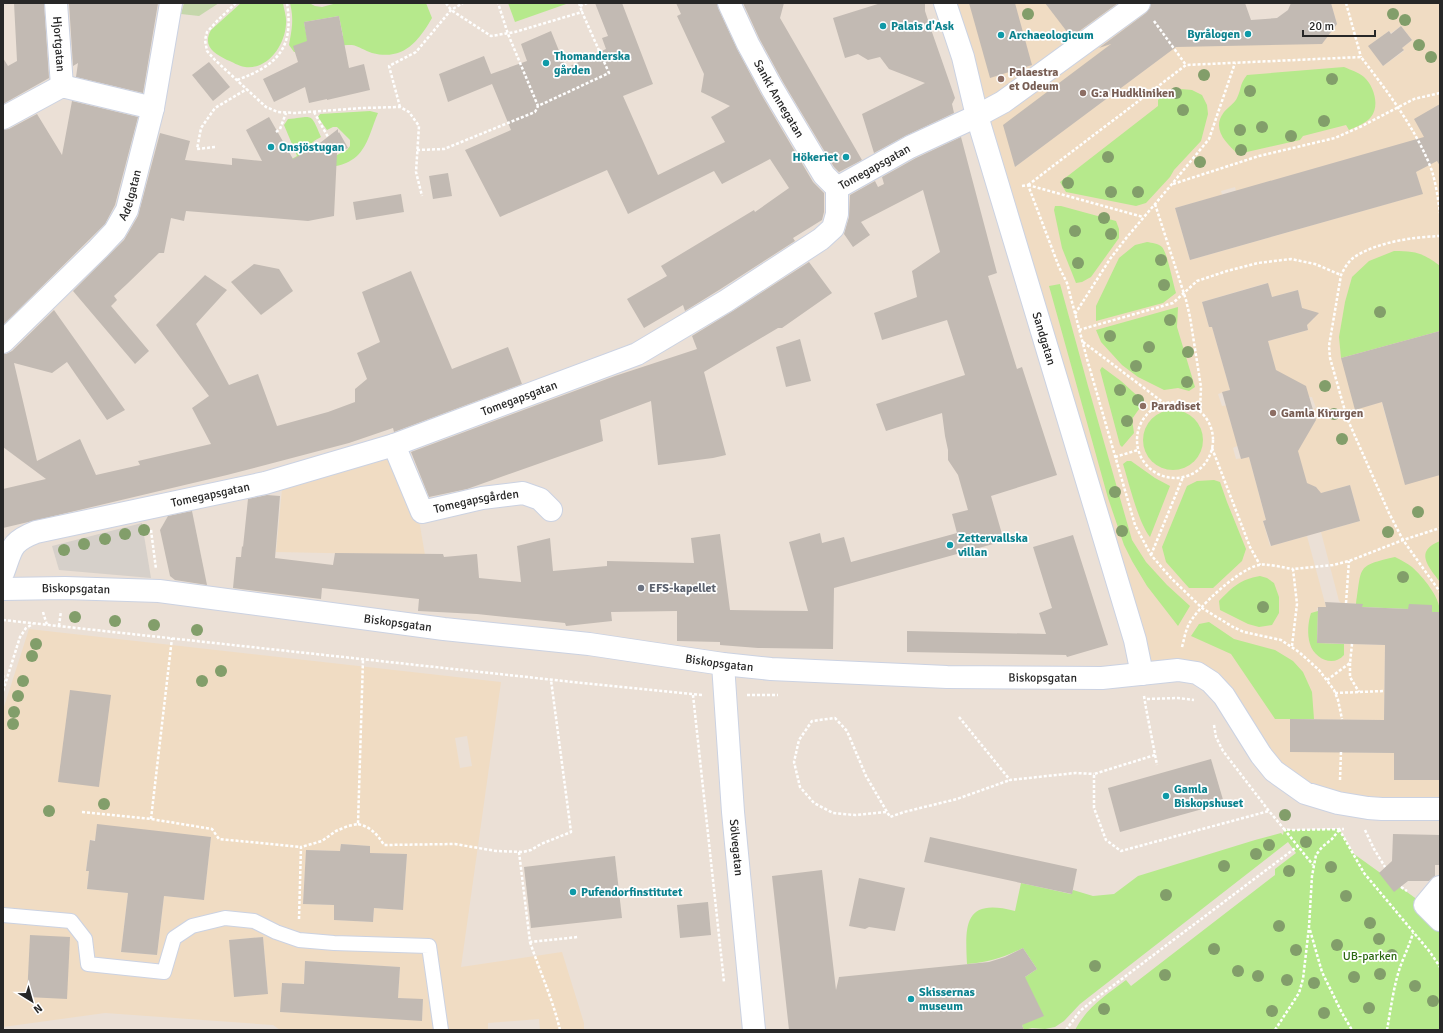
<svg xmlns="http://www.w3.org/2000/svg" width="1443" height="1033" font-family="Signika,sans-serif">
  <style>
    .education { fill: #f0dcc3; fill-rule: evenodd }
    .green { fill: #b6e98c; fill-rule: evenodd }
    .cemetery { fill: #c5d7ab }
    .plaza { fill: #d6d0ca }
    .building { fill: #c2bab3 }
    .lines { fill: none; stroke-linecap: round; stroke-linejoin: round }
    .lane-casing { stroke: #cbd2e2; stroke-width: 16 }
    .street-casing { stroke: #cbd2e2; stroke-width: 24 }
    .secondary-casing { stroke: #cbd2e2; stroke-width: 24 }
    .path { stroke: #fff; stroke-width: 2.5; stroke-dasharray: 3 2; stroke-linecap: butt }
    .lane { stroke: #fff; stroke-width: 14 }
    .street { stroke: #fff; stroke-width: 22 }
    .secondary { stroke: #fff; stroke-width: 22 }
    .tree { fill: #829e6a }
    .culture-dot { fill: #0f9aa8; stroke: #fff; stroke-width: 1.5 }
    .education-dot { fill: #8d6e63; stroke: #fff; stroke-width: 1.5 }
    .worship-dot { fill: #6b7280; stroke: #fff; stroke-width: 1.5 }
    .labels { text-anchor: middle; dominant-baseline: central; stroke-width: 3.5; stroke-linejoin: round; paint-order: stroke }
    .culture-label { font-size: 12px; font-weight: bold; fill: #0d838f; stroke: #fff; text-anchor: start }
    .street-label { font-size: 12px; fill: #272727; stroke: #fff }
    .education-label { font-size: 12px; font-weight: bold; fill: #785e54; stroke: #fff; text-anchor: start }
    .worship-label { font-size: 12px; font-weight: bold; fill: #5b616d; stroke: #fff; text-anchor: start }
    .park-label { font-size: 12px; fill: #2d6812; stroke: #fff }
  </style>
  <rect width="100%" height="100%" fill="#ebe0d6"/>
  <g class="education">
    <path d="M945,3h222l9,44 161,-23 -6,-21h109v328l-85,78 21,-5 3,-11 26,91 35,-9v137l-8,-7 -69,-1 -22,-1 -2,-2 -18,-69 39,-11 -10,-36 -32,9 1,-2 -3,-5 -2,-1 -6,2 -13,-46 10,-4 11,-18 -3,-11 3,-1 -4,-11h-3l-31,-18 -10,-38 40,-11 -1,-7 7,-4v-5l-11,-2 -5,-22 -26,7 -5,-14 -65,19 7,25h3l18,63 -12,4 4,12 7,-1v13l5,14 7,12 -8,4 3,11 13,-2 17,63 -3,1 7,25 37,-10 19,71 -9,1v35l68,2 -1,75 -94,-1v32l104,2v27h46v29l-135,-16 -94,-111 -69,-8zM1401,26l11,14 -10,8 2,3 -21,15 -14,-20 20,-15 2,2zM1165,55l-101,75 -49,37 -11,-42zM1408,142l14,52 -232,66 -15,-52 47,-13 -1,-4 14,-4 1,4z"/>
    <path d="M388,456l30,58 7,41 -149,-3 6,-63z"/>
    <path d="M29,629l472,53 -40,285 101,-15 22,71v7h-44l-1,-11 -51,4v7h-208l-7,-5 -168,-12 -102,14v-317zM467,736l5,30 -12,2 -5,-30zM211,837l-7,63 -40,-4 -7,59 -36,-3 7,-59 -41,-4 2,-18 -3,-1 4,-30zM341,844l29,2v7l37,1 -4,56 -29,-2 -1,14 -39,-2v-15l-31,-1 3,-54 34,1zM263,937l5,57 -39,-54zM305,961l95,6 -2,31 25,2 -1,20 -141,-8 1,-29 22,1z"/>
  </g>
  <g class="green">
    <path d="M241,3h42c1,7 4,15 3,21 -1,21 -18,46 -41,43 -7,-1 -12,-5 -18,-7 -13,-7 -25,-14 -16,-30z"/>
    <path d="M290,3h19l6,3 7,1 15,-4h89l6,15c-14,24 -29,43 -60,35 -7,-2 -13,-7 -20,-8 -20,-1 -39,6 -58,7l-5,-7c3,-17 5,-25 1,-42zM339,16l4,20 -35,7 -4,-21z"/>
    <path d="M508,3h61l-54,19z"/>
    <path d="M1344,67c7,3 14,5 20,10 10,9 16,29 7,40 -5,6 -15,10 -22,13l-3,-5 -43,11 -3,4 -62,14c-12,-11 -27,-25 -14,-42 4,-5 11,-9 13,-14 5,-10 2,-13 10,-23z"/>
    <path d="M1181,89l11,1 10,5 5,10 1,9 -7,27 -27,29 -4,7 -24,26 -10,3 -70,-14 -6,-10 98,-76v-6c7,-7 13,-10 23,-11z"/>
    <path d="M370,111l8,2c-5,11 -9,28 -16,37 -17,25 -54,16 -79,14l14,-8 -13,-31 4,-6c25,-2 22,-8 33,18 -9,5 -12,6 -12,18l16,6 22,-11 3,-4v-6l-13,-13h-4l-6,3 -9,-13 2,-3z"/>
    <path d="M1055,206h6l55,15 3,8v9l-28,39 -9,5 -6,1 -14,-35 -8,-38z"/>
    <path d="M1147,242c5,1 11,1 15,5 5,5 11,36 14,46l-13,10 -67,18v-15l23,-48 16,-13z"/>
    <path d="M1394,251c22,0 29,2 46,15v65l-99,27 -2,-21 6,-35 7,-25 17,-16z"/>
    <path d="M1060,284l28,102 44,154 14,22 21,23 23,21 -12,20 -31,-40 -15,-25 -8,-16 -16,-47 -59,-212z"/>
    <path d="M1178,307l-1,20 18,60 -6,4 -11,-3 -14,2 -26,-13 -16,-12 -21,-23 -5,-12z"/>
    <path d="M1102,367l19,14 23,21 -12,17 2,14 -12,14 -2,-2 -20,-75z"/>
    <circle cx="1173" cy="440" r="30"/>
    <path d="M1127,461h4l24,17 15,8 -20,51c-12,-15 -21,-54 -27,-73z"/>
    <path d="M1214,480l6,2 7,20 19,47 -4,12 -29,27h-24l-23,-26 -4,-15 25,-61 10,-5z"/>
    <path d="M1440,541v41c-12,-16 -26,-31 0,-41z"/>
    <path d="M1395,557c6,3 12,6 17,10 11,10 28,30 28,45h-8v-7l-24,4 -46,-2v-3h-6c6,-38 0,-38 39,-47z"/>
    <path d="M1260,576l7,2 7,5 5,14v16l-7,12 -13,2 -11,-3 -28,-14 -1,-9c15,-15 20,-21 41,-25z"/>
    <path d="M1318,611l-1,32 27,1v11c-11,13 -30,3 -34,-11 -3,-10 -2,-22 1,-31z"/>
    <path d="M1209,622l25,17 41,11 18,11 10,11 9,20 2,27h-39l-44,-65 -40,-18 8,-12z"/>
    <path d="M1284,829l7,1 48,-1 15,25 71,51 15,15v110h-365c13,-24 30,-34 51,-50l5,6 144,-111v-6l21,-16 -8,-11 -208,162 -16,17 -9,6 -10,2 -13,-1 -8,2 -2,-5 3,-48 12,-8 -14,-21c-21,10 -33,14 -56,16 -2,-40 -3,-66 48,-53l6,-28 50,11 2,-4 20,6 21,-2 24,-18 117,-36 26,-7 2,2z"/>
  </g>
  <path class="cemetery" d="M184,3h35l-20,13 -18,-2z"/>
  <path class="plaza" d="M142,523l9,55 -92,-8 -7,-24z"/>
  <g class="building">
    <path d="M14,3h30l5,75 -46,26v-46l5,8 9,-5z"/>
    <path d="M69,3h89l-15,90 -67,-16 2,-14 -5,3z"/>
    <path d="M595,3h27l31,81 -30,12 35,79 67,-33 -14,-25 19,-11 -29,-14 3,-18 -27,-58 4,-2 -5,-11h41l1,5 19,41 24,45 52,88 11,11v19l-2,8 -29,18 2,3 -76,49 -34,21 -2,-6 -39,23 -17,-29 40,-23 -6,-10 93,-56 1,2 34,-24 -19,-29 -48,25 -8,-13 -86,43 -21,-44 -107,47 -35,-67 46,-20 -19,-46 -44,18 -9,-28 45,-18 7,18 36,-13 -6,-17 30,-13 15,37 40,-19 -4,-11 6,-2z"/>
    <path d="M743,3h41l-4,15 82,142 -23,12 -5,-5 -51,-85 -24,-44z"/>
    <path d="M881,3h44v8l8,24 22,63 -3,6 2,9 -49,23 -31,17 -12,-39 63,-31 -36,-14 -9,-12 -12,3 -10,-6 -13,4 -12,-40z"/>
    <path d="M969,3h46l17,62 -42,13z"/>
    <path d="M1045,3h73l-47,34z"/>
    <path d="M1151,3h94l6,17 26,-2 11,-8 3,-7h40l6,21 -15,20 -146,3 -161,120 -12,-42 108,-81 -12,4 47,-35 4,-5z"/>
    <path d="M339,16l10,52 15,-4 6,26 -43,10v-1l-18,4 -4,-16 -31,15 -11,-23 35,-17 -5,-16 14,-5 -3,-19z"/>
    <path d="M1401,26l11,14 -10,8 2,2 -21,16 -15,-20 21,-15 2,3z"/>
    <path d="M209,62l21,25 -17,14 -21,-26z"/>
    <path d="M72,101l66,16 -23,88 -10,19 -102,101v-195l6,-1 28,-15 25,41z"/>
    <path d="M1440,104v62l-3,-5 -21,11 7,22 -233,66 -15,-52 249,-71 -10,-18z"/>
    <path d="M269,117l24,42 23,-13 22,-17v4l1,-1 9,16 -11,5 -3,63 -26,5 -122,-10 -2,10 -13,-3 -7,35h-5l-32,31 -13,12 3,4 -6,6 38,45 -14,13 -62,-73 51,-51 14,-24 22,-83 30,8 -5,19 47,5v-7l30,3 -16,-31z"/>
    <path d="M961,137l36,136 -9,3 29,93 5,-2 35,108 -66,21 13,45 -170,47 -1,61 -75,-1 -38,-3v-3l-43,-1v-30l-66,1 1,9 -46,5 -1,-3 -88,-9 -59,-3 1,-12 -97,-11 -1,11 -88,-11 3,-31h5l1,-11 1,1 5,-48 19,-4 13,1 -5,62 58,7 2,-12 108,1 1,3 33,-3 2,24 42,4 -4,-36 33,-8 3,33 54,-5v-5l87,2 -3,-25 29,-4 10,76 78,1 -19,-69 31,-9 2,10 22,-6 7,25 106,-29 -5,-19 16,-4 -10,-35 -10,-15v-10l-3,-14 -3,-23 -56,18 -10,-27 89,-29 -18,-55 -65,20 -8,-27 43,-16 -5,-26 28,-19 -17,-62 -62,32 9,13 -17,12 -9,-13 5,-17 1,-22 25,-14 3,6 6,-3 -2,-7 34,-19z"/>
    <path d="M448,173l4,23 -19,3 -4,-23z"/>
    <path d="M401,194l3,18 -48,8 -3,-18z"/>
    <path d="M809,262l23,31 -50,35h-4l-74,44 22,83 -13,3 -55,7 -7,-64 -51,19 3,21 -136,48 -38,8 -18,-45 204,-76 82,-27 -5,-13 41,-25z"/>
    <path d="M254,264l25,5 14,22 -32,24 -30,-33z"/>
    <path d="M411,271l41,98 56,-22 14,37 -128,48 -1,-4 -44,15 -122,32 -224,53v-39l43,-10 -43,-32v-93h3l6,-3 42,-41 71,100 -18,10 -40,-58 -15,11 -38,-10 23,98 43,-22 16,36 44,-10 -2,-4 73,-17 -19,-36 17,-12 -53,-71 49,-50 22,15 -31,34 33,61 29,-11 19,52 51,-14 27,-10v-13l12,-10 -10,-26 23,-11 -18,-50z"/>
    <path d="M1268,283l4,14 26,-7 4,18 17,5 -12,12 1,5 -40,11 8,29 30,16 10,34 -18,31 9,32 9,4 5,6 29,-8 10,36 -89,25 -8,-25 3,-1 -17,-63 -8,2 -19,-67 8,-2 -18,-63h-3l-7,-25z"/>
    <path d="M1440,331v144l-35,10 -23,-83 -27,8 -14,-52z"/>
    <path d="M800,339l11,42 -25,6 -10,-40z"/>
    <path d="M192,511l15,74 -32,-5 -5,-4 -10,-46 8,-14z"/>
    <path d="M1073,535l35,110 -41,12 -1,-2 -159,-3v-21l139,3 -7,-21 13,-5 -19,-61z"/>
    <path d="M1325,602l38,2 -1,3 46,2 1,-5 23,1v7h8v168h-46v-27l-104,-1v-33l94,1 1,-75 -68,-2 1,-36h8z"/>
    <path d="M70,690l41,5 -12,92 -41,-5z"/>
    <path d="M1211,759l13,44 -104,29 -12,-44z"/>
    <path d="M97,824l114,13 -7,63 -40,-4 -7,59 -36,-3 7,-59 -41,-4 2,-18h-3l4,-31 5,1z"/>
    <path d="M1393,834l47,1v30h-5v11l-6,5h-21l-14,11 -15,-19 13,-12z"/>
    <path d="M930,837l147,32 -5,25 -148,-32z"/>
    <path d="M341,844l29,2v7l37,1 -4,56 -29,-2 -1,14 -39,-2v-15l-31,-1 3,-54 34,1z"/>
    <path d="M615,856l7,62 -91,10 -7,-61z"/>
    <path d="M822,870l14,120 3,-13 150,-15 16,-5 18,-9 14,21 -12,8 19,39 -22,9 2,5h-235l-17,-154z"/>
    <path d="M859,878l46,10 -10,43 -26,-4 -4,2 -16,-3z"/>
    <path d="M708,902l3,33 -31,3 -3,-33z"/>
    <path d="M30,935l40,2 -3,62 -40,-2z"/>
    <path d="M263,937l5,57 -34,3 -5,-57z"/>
    <path d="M305,961l95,6 -2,31 25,1 -1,22 -142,-9 2,-29 22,1z"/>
  </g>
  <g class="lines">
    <g class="lane-casing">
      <path id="lane" d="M3,915l68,6 14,18 3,25 76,8 10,-34 18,-12 33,-8 29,3 22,11 23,8 35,3 95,3 12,84"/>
    </g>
    <g class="street-casing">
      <g id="street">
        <path id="s1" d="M56,3l6,83"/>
        <path id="s2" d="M729,3l19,41 24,44 52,87 13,13"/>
        <path id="s3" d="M945,3l18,54 14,59 158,524 7,34"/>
        <path d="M3,118l59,-32 91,22"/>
        <path id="s4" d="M837,188l73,-41 67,-31 26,-14 136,-99"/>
        <path id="s5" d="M3,342l95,-93 17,-18 12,-21 26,-102 18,-105"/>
        <path id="s6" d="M394,445l28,67 60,-14 41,-5 17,6 11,11"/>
        <path id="s7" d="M3,573c9,-24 7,-31 33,-41l229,-49 129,-38 243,-91 89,-53 95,-62 12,-11 4,-14v-26"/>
        <path id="s8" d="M723,664l10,148 21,218"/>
        <path d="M1440,887l-15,18 15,15"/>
      </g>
    </g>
    <g class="secondary-casing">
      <g id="secondary">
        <path id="s9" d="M3,589l62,-1 94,3 285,38 145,15 134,20 48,5 176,8 155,1 76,-8 19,3 14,9 13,14 37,59 13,16 31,22 33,10 30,5 14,1h58"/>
      </g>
    </g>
    <g class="path">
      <path d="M236,3l-18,17 -11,12 -2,8 2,11 8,9 51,47 12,5 17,1 67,-5 38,-1 9,5 10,14 -3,46 6,24"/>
      <path d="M446,3l5,7 40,26 24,-4 67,-20 27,61 -71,33 -30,-72 -10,-31"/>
      <path d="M579,3l3,9"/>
      <path d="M1346,3l15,54"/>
      <path d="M580,6l7,-3"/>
      <path d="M1154,21l32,44"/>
      <path d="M237,80c41,-15 57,-32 50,-77"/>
      <path d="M400,107l-11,-41 27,-14 35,-42 12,-7"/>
      <path d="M314,112l14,25"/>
      <path d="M276,132l4,-3 6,-16"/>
      <path d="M215,147l-18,2 4,-21 14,-20 32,-19"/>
      <path d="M417,150l27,-1 91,-37 3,-6"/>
      <path d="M1173,184l86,-28 76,-18 27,-12 52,-27 26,-6"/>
      <path d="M1028,185l158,-120 175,-8c26,34 56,73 71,114 4,13 6,28 8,42"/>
      <path d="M1028,185l115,32"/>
      <path d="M1022,186l6,-1 31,82 8,16 20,76 48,166 16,30 20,23 31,30 31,19 11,5 37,8 18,12 20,18 15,20 4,10 4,19"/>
      <path d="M1155,204l31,96 4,17 11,70 -1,24"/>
      <path d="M1440,236c-27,1 -64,6 -87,22 -5,4 -9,11 -12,17l-12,71 1,12 17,60 42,95 14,27 37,52"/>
      <path d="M1075,314l35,-55 17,-22 45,-53 37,-45 26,-76"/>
      <path d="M1079,330l94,-27 24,-22 30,-10 31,-8 33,-4 24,5 26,11"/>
      <path d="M1083,342l81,61"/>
      <circle cx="1175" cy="440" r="38"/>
      <path d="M1212,448l38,99 10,18"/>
      <path d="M1115,457l23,-7"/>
      <path d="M151,530l5,39"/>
      <path d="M1151,555l32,-78"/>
      <path d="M1346,603l3,-42"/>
      <path d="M43,612l4,13"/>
      <path d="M3,620l579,63 120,12"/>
      <path d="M59,626l2,-15"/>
      <path d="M1292,646l5,-42 -4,-35 40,-4 16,-4 54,-21 37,-12"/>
      <path d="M1182,647c2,-7 3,-14 6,-21 8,-18 51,-57 71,-61 7,-2 26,3 34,4"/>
      <path d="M1350,663v14l9,15"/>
      <path d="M3,675l1,10"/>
      <path d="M1327,680l23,-17 2,-19"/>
      <path d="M3,691l17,-54 6,-9 7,-4"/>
      <path d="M1335,693l49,-2"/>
      <path d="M693,695l31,287"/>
      <path d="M747,695h31"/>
      <path d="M1144,696l2,12 11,57"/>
      <path d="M1147,699l31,-1 16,2"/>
      <path d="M959,717l51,63 65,-7 19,1"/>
      <path d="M1214,725l2,12 7,14 46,60 15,18 7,1 53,-1"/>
      <path d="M1155,755l-61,19v34l12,32 15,11 148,-40"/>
      <path d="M1340,780l1,-28"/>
      <path d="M82,812l69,7 61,10 7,10 82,8"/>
      <path d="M886,812l-31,3 -22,-2 -19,-10 -14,-16 -6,-25 5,-22 13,-19 23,-3 12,13 19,45 24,41 14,-5 53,-13 53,-19"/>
      <path d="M151,819l21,-181"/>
      <path d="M358,824c13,3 19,10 26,21l71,-1 41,7 27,1 8,-2 10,-6 30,-12 -20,-152"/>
      <path d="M1284,829l29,36"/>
      <path d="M1339,829l25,44 66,79 10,15"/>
      <path d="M1365,830l9,19 11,18"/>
      <path d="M519,852l11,90 48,-5"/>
      <path d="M1401,887l6,4"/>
      <path d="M299,919l2,-72 21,-6 14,-10 12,-5 10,-2 5,-165"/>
      <path d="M1310,930l12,42 20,41 10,17"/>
      <path d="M530,942c10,30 23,58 30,88"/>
      <path d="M1066,1030l14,-19 10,-8 208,-157"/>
      <path d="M1275,1030l24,-37 4,-14 6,-52 3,-51 4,-21 6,-8 10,-8 7,-9"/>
      <path d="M1387,1030c4,-22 7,-48 15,-68 4,-10 8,-19 11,-29"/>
    </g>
    <use href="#lane" class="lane"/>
    <use href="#street" class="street"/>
    <use href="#secondary" class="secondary"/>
  </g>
  <g class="tree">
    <circle cx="1028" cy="14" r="6"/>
    <circle cx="1393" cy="14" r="6"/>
    <circle cx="1405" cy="20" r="6"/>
    <circle cx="1419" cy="45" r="6"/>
    <circle cx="1431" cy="57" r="6"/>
    <circle cx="1204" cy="75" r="6"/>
    <circle cx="1332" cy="79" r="6"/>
    <circle cx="1250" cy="91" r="6"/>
    <circle cx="1176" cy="93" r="6"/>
    <circle cx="1183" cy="110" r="6"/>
    <circle cx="1324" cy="121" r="6"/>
    <circle cx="1262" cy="127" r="6"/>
    <circle cx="1240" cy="130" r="6"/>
    <circle cx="1291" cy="136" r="6"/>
    <circle cx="1241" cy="150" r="6"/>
    <circle cx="1108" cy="157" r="6"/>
    <circle cx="1200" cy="162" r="6"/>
    <circle cx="1068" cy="183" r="6"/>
    <circle cx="1111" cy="192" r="6"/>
    <circle cx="1138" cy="192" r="6"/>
    <circle cx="1104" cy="218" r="6"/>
    <circle cx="1075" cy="231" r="6"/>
    <circle cx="1111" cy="234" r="6"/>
    <circle cx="1161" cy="260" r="6"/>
    <circle cx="1078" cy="263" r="6"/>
    <circle cx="1164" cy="285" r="6"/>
    <circle cx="1380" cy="312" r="6"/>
    <circle cx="1170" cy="320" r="6"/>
    <circle cx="1110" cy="336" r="6"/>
    <circle cx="1149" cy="347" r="6"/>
    <circle cx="1188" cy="352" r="6"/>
    <circle cx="1136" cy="366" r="6"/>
    <circle cx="1187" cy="382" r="6"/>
    <circle cx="1325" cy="386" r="6"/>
    <circle cx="1120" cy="390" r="6"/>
    <circle cx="1138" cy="400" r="6"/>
    <circle cx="1334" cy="414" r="6"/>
    <circle cx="1127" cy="421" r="6"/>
    <circle cx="1342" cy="439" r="6"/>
    <circle cx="1115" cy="492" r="6"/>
    <circle cx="1418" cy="512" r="6"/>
    <circle cx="144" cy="530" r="6"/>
    <circle cx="1122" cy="531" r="6"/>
    <circle cx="1388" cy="532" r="6"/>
    <circle cx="125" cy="534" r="6"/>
    <circle cx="105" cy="539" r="6"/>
    <circle cx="84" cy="544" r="6"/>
    <circle cx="64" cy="550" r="6"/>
    <circle cx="1403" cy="577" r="6"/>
    <circle cx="1263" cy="607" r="6"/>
    <circle cx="75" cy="617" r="6"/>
    <circle cx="115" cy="621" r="6"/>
    <circle cx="154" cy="625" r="6"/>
    <circle cx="197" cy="630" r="6"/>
    <circle cx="36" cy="644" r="6"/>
    <circle cx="32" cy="656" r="6"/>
    <circle cx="221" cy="671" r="6"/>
    <circle cx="23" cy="681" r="6"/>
    <circle cx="202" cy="681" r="6"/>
    <circle cx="18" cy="696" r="6"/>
    <circle cx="14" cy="712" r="6"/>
    <circle cx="13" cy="724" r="6"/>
    <circle cx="104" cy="804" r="6"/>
    <circle cx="49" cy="811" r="6"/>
    <circle cx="1285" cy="815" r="6"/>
    <circle cx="1306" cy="842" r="6"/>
    <circle cx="1269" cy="845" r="6"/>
    <circle cx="1256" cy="854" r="6"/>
    <circle cx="1224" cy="866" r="6"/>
    <circle cx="1331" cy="867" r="6"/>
    <circle cx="1289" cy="871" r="6"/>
    <circle cx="1166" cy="895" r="6"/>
    <circle cx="1346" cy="896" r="6"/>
    <circle cx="1370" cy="923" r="6"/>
    <circle cx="1279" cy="926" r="6"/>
    <circle cx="1379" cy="939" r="6"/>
    <circle cx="1337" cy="945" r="6"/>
    <circle cx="1214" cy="949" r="6"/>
    <circle cx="1296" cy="950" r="6"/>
    <circle cx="1392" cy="955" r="6"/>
    <circle cx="1095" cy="966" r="6"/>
    <circle cx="1238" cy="971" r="6"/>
    <circle cx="1380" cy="974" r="6"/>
    <circle cx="1165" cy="975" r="6"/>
    <circle cx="1258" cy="976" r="6"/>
    <circle cx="1354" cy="977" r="6"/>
    <circle cx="1287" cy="980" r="6"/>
    <circle cx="1314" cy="983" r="6"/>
    <circle cx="1415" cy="986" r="6"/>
    <circle cx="1433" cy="1001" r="6"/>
    <circle cx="1369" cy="1008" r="6"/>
    <circle cx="1104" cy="1009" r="6"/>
    <circle cx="1272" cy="1011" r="6"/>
    <circle cx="1324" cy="1013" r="6"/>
  </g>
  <g class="culture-dot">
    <circle cx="883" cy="26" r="4"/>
    <circle cx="1248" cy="34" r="4"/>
    <circle cx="1001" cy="35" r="4"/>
    <circle cx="546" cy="63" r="4"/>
    <circle cx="271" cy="147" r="4"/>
    <circle cx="846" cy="157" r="4"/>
    <circle cx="950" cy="545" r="4"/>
    <circle cx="1166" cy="796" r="4"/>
    <circle cx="573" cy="892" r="4"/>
    <circle cx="911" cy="999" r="4"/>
  </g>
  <g class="education-dot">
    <circle cx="1001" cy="79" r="4"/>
    <circle cx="1083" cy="93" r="4"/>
    <circle cx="1143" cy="406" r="4"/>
    <circle cx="1273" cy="413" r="4"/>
  </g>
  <circle class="worship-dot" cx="641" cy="588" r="4"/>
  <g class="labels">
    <g class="culture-label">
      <text x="891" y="26">Palais d'Ask</text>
      <text x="1240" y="34" text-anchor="end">Byrålogen</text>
      <text x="1009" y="35">Archaeologicum</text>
      <text x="554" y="56">Thomanderska<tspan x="554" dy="14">gården</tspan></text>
      <text x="279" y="147">Onsjöstugan</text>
      <text x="838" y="157" text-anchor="end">Hökeriet</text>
      <text x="958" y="538">Zettervallska<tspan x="958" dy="14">villan</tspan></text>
      <text x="1174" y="789">Gamla<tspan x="1174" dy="14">Biskopshuset</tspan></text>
      <text x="581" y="892">Pufendorfinstitutet</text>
      <text x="919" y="992">Skissernas<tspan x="919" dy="14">museum</tspan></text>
    </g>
    <g class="street-label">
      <text stroke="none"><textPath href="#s1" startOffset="41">Hjortgatan</textPath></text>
      <text stroke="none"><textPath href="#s2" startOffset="108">Sankt Annegatan</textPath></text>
      <text stroke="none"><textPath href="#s4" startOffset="43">Tomegapsgatan</textPath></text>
      <text stroke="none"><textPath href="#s5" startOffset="197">Adelgatan</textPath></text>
      <text stroke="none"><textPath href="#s3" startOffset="350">Sandgatan</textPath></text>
      <text stroke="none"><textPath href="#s7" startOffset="558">Tomegapsgatan</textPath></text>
      <text stroke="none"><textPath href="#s7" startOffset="234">Tomegapsgatan</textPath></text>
      <text stroke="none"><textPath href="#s6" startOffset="128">Tomegapsgården</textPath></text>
      <text stroke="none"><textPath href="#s9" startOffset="73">Biskopsgatan</textPath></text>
      <text stroke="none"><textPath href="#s9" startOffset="397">Biskopsgatan</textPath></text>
      <text stroke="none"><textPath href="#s9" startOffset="721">Biskopsgatan</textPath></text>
      <text stroke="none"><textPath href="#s9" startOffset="1045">Biskopsgatan</textPath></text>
      <text stroke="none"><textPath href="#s8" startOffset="184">Sölvegatan</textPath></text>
    </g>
    <g class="education-label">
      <text x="1009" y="72">Palaestra<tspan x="1009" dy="14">et Odeum</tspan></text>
      <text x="1091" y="93">G:a Hudkliniken</text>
      <text x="1151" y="406">Paradiset</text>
      <text x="1281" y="413">Gamla Kirurgen</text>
    </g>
    <g class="worship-label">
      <text x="649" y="588">EFS-kapellet</text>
    </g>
    <g class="park-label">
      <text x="1370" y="956">UB-parken</text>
    </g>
  </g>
  <rect width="1443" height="1033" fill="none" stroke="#272727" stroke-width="8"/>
  <g transform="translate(32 1001) rotate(143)" stroke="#ffffff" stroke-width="3" paint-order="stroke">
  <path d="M0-3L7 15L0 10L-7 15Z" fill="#272727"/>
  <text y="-6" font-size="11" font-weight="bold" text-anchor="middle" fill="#272727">N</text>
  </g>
  <path d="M1303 30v6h72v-6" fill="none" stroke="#272727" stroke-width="2"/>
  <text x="1309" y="30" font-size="12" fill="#272727" stroke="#ffffff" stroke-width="3" paint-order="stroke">20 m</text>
</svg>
